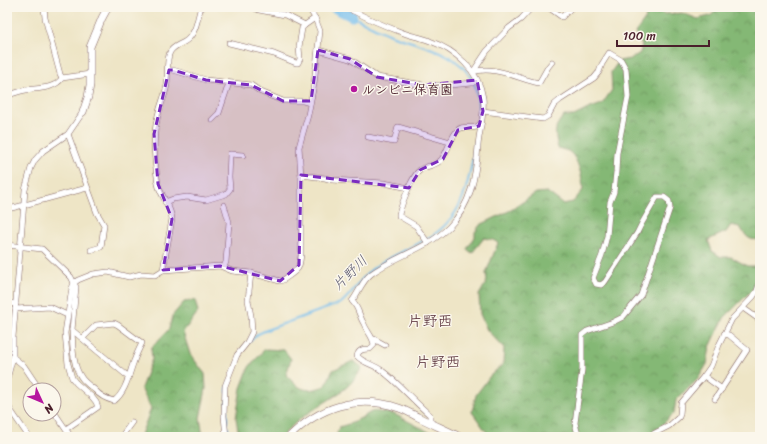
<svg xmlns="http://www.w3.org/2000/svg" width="767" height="444" font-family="Sriracha,'Klee One',sans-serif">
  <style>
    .forest { fill: url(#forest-crowns); stroke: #676c50 }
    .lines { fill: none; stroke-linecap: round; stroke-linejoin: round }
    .stream { stroke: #74beed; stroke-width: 2 }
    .river { stroke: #74beed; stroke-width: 11 }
    .street-casing { stroke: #836461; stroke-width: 6 }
    .secondary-casing { stroke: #836461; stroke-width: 8 }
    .street { stroke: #fff; stroke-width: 5 }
    .secondary { stroke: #fff; stroke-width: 7 }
    .marked { fill: #7b2cbf; fill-opacity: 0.2; stroke: #7b2cbf; stroke-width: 3; stroke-dasharray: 8 5; stroke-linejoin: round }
    .poi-dot { fill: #b5179e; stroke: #fbf7ec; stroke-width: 1.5 }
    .labels { text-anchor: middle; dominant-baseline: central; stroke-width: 3; stroke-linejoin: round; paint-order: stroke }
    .poi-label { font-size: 13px; font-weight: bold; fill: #4a1f2b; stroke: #fbf7ec; text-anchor: start }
    .water-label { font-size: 14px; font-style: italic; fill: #59576f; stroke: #fbf7ec }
    .quarter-label { font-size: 15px; fill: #4a1f2b; stroke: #fbf7ec }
  </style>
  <defs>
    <pattern id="forest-crowns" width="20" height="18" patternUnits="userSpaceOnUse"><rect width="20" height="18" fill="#84b874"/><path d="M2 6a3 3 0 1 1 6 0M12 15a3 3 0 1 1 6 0" fill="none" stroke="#6e955f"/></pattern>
  </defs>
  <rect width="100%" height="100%" fill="#fbf7ec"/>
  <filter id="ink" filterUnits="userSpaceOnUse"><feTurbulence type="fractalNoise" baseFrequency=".025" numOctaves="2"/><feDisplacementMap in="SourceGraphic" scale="8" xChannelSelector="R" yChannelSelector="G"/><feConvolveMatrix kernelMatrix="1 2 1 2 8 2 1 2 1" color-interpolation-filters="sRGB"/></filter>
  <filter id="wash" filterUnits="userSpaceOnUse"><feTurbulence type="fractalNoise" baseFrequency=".012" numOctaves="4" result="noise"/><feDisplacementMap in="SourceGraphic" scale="16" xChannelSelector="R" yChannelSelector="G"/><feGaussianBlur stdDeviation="0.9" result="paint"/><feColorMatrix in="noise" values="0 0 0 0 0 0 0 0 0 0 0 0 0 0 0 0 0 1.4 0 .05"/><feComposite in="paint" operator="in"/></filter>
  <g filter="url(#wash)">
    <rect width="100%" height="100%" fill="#eee5c6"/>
    <g class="forest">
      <path d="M642,7h15l6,7 19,-1 16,6 12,-3 11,-9h39v232c-11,3 -15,-4 -20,-12l-9,-2 -5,7 -18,8 4,11 9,6h10l16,9h8l4,6 -6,17 -29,29 -14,29 -3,17 -9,15 -22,21 -2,13 -14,14 -14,10h-156l-18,-25 4,-17 14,-19 13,-12 1,-16 -17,-18 -7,-16 -1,-19 8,-14 -1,-8 12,-30 -5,-3 -9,-2 -12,15 -5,-4 8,-12v-5l5,-7 31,-15 25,-17 11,-1 16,12 10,-2 10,-12c0,-10 -5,-34 -15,-39 -3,-1 -7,-2 -10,-3 -3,-14 -5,-21 6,-32h10l14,-7 14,-5 10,-14 -1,-18 8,-11 11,-2 10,-6 2,-8 -7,-12 11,-15z"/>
      <path d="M195,300l3,12 -15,20 7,22 15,20 1,15 -6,29 3,19h-63l11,-28 -10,-21 11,-29 -1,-11 18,-19 3,-13 12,-14z"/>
      <path d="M265,349l19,1 7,9 -5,16c14,15 19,18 39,11l8,-16 20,-9 9,6c-11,23 -32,31 -52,45 -11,7 -20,15 -28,25h-43l-3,-19 5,-30 8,-21z"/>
      <path d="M373,411l21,3 37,19 3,4h-98l3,-10 13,-4z"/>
    </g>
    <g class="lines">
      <g class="stream">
        <path d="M352,16c13,7 26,14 39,19 28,11 66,15 81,45 7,12 6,29 7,42"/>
        <path d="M249,342l9,-8 11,-5 72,-26c13,-11 20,-27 35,-37 17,-11 37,-19 54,-29 36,-22 39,-59 46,-96"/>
        <path d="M227,424v-35l3,-8"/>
        <path d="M228,428l1,9"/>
      </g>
      <path class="river" d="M334,7l18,9"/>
    </g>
  </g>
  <g filter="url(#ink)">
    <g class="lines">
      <g class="street-casing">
        <g id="street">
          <path d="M44,7l1,11 15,56 2,4 28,-4"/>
          <path d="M201,7c-4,11 -4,25 -14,33 -6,5 -13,5 -17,12 -4,7 -2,24 -3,33 -2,11 -8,23 -10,35 -5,21 -2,43 1,64 3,13 13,22 14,35l-9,51 57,-4 12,5 19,2 29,8c3,0 16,-10 18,-13 2,-3 2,-8 3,-13v-78l-2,-30 9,-32 6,-31 6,-53 -5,-13 -7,-11"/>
          <path d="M252,7l7,3 26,5 20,10"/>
          <path d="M346,7c18,10 36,18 55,25 9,4 20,5 29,9 25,9 49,29 53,57 2,16 -4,33 -5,48 -2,30 -7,59 -29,81 -22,22 -54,29 -78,47 -9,7 -12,18 -19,27 7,7 7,15 12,23 3,8 9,12 10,21l-4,4c-6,0 -11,0 -13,7 6,7 16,8 24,14 18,13 32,31 49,45v8"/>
          <path d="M548,7l14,10 10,-10"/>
          <path d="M353,11l10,-4"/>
          <path d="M229,43l45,11 22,9h2l2,-4 -1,-12 3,-19 3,-3 10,-7"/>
          <path d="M318,50l32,9 27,18 46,8h27l22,-2 5,-3"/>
          <path d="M169,70h4l33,10 45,5 10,7 22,9h20l7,2"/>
          <path d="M473,72c21,-7 46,7 66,11l9,-16 4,-5"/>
          <path d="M473,72l14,-21 22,-23 12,-9 11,-12"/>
          <path d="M7,95c7,-1 12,-4 19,-5 12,-2 29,-1 36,-12"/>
          <path d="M483,111l60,8 5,-3 6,-11 6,-5 34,-22 5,-6 3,-8 7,-11 12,7 5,9 2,28 -11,56 -1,19 -2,20 -4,10 -3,34 -5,19 -9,23 3,6 5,1 4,-3 32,-49 5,-10 15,-26h7l5,4 1,7 -29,87 -18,22 -10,5 -26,9 -5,4v35l-7,53 2,8 3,6"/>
          <path d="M212,120l7,-7 10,-30"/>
          <path d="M68,134l29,79 7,12 -3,22 -10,3"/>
          <path d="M368,137l26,5 4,-15 52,15"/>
          <path d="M301,175l24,3 7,2 52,3 25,5"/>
          <path d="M165,202l8,-3 14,-2 19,3 20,-6 4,-5 -1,-12 1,-23 13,1"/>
          <path d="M224,205l5,17 -3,40 -2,5"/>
          <path d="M7,209c27,-6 53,-14 80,-21"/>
          <path d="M428,243l-12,-17 -17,-10v-2c3,-11 13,-38 21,-44 7,-5 17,-4 22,-11 6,-8 9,-24 17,-30 7,-5 16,3 22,-6"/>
          <path d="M7,245l35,4 29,28 5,10 -4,43 53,44 4,2"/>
          <path d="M7,303l9,1"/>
          <path d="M743,308l17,12"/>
          <path d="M15,309l35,-2 17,8"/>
          <path d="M72,330c1,15 0,34 9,47 3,5 9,9 14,13 5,6 11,9 19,11 12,-9 15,-27 20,-40 2,-6 5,-12 8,-18l-24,-18 -4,-2 -18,2 -13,13"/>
          <path d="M374,339l11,6"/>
          <path d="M13,357l11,9 16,24"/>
          <path d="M704,376l18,13"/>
          <path d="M7,379l6,-22v-20l12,-147 6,-22 4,-8 8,-9 25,-17 15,-22"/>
          <path d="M715,399l32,-49 -18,-15 -5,-1"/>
          <path d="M7,405l22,32"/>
          <path d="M54,412l17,25"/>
          <path d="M66,429l32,-22 -2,-5 -4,-5 -16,-14 -4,-5 -4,-14 -3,-31 7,-45 2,-5 4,-3 15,-6 15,-2 21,5 12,-3 14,1 8,-5"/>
          <path d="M121,437l11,-15"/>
          <path d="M226,437l-2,-21 1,-30 12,-31 9,-11 6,-12 -1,-16 -3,-16 3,-27"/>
          <path d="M651,437l2,-3 16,-8 10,-9 1,-3 1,-11 23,-27 7,-10 8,-21 13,-26 21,-22 4,-6 3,-10"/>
        </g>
      </g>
      <g class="secondary-casing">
        <g id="secondary">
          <path d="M83,112l5,-15 2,-12v-38l12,-29 6,-11"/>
          <path d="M289,437c30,-30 68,-43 110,-29 6,2 13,6 19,9 14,7 28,13 42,20"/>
        </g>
      </g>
      <use href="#street" class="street"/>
      <use href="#secondary" class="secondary"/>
    </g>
  </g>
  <path class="marked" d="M318,50l32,9 27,18 46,8 54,-5 6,31 -4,15 -21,4 -15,29 -23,11 -11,18 -108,-13 -2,90 -19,16 -60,-15 -57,4 9,-51 -14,-35 -4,-50 15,-64h4l33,10 45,5 32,16h28z"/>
  <circle class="poi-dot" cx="354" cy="89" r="4"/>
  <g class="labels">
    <g class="poi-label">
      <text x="362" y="89">ルンビニ保育園</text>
    </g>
    <g class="water-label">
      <text transform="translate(350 273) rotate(-45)">片野川</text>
    </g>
    <g class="quarter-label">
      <text x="430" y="321">片野西</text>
      <text x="438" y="362">片野西</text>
    </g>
  </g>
  <rect width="767" height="444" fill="none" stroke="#fbf7ec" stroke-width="24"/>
  <g transform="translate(42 402) rotate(134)"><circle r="19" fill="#fbf7ec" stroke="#b4a19f"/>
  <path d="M0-3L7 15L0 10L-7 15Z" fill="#b5179e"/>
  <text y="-6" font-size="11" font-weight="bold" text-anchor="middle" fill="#4a1f2b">N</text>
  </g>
  <path d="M617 40v6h92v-6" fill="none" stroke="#4a1f2b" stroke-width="2"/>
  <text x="623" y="40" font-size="12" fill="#4a1f2b" stroke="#fbf7ec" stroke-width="3" paint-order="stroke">100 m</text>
</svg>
